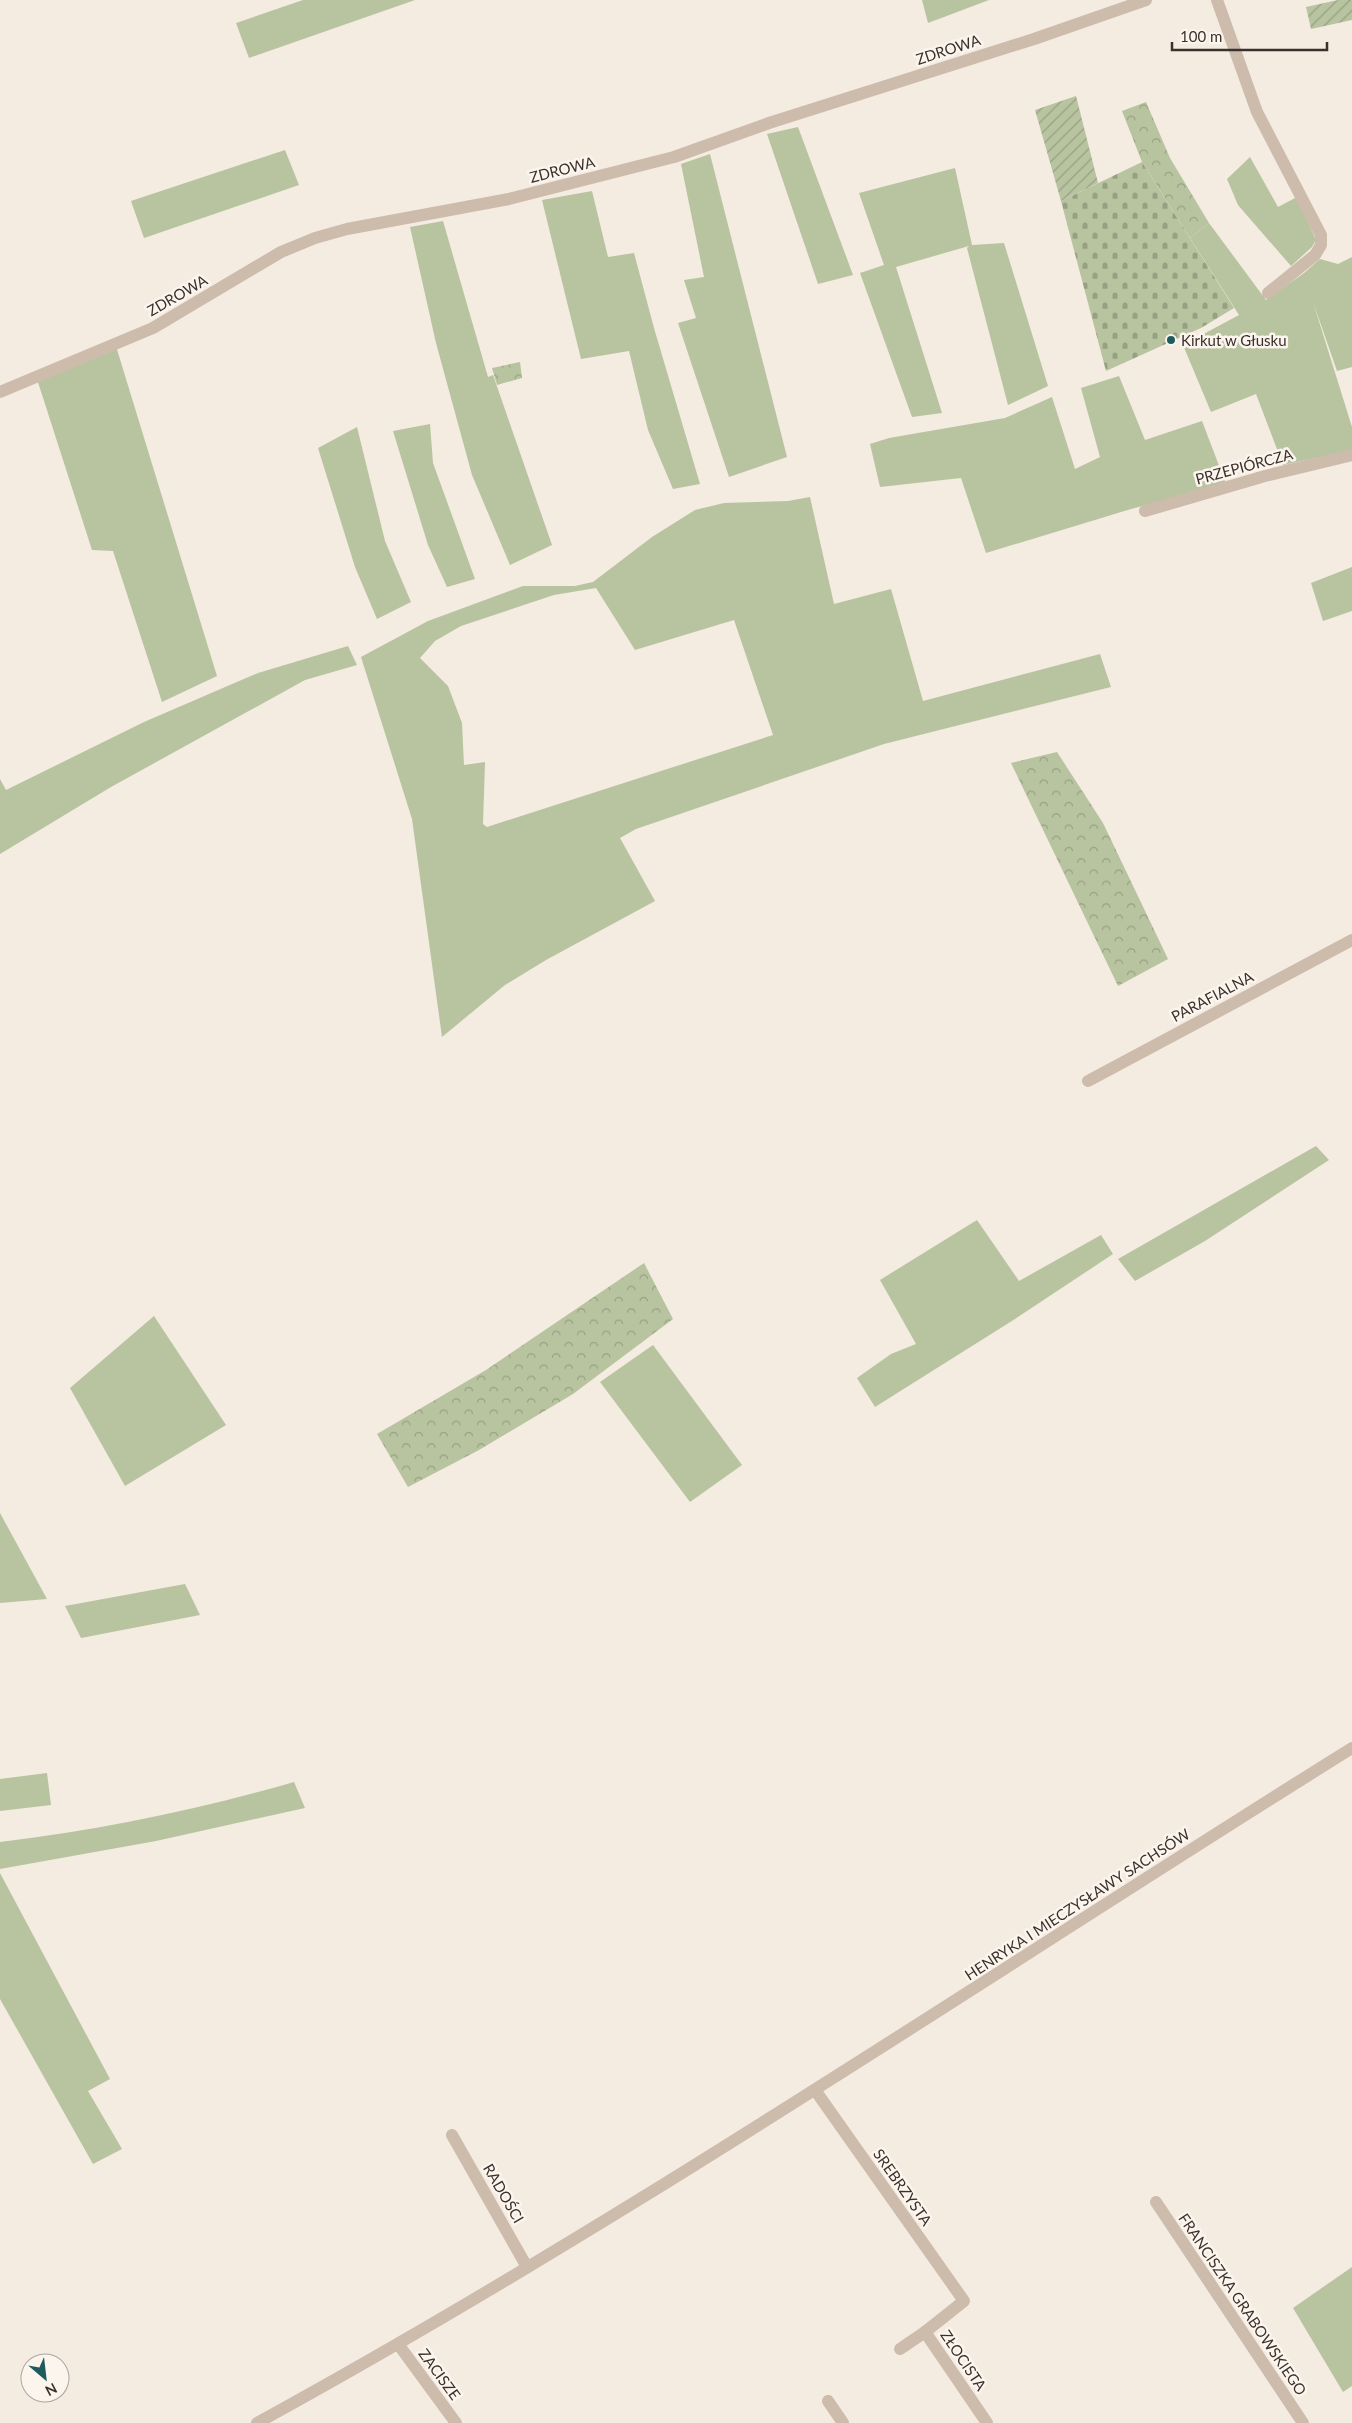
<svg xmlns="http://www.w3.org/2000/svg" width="1352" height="2423" font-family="Lato,sans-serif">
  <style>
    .grass { fill: #b8c4a0; fill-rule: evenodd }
    .forest { fill: url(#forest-crowns) }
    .cemetery { fill: url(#cemetery-stones) }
    .garden { fill: url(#garden-furrows) }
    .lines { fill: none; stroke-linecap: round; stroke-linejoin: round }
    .minor { stroke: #cdbbac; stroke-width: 12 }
    .poi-dot { fill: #1f5a5e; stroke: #fbf5ee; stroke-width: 2 }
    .labels { text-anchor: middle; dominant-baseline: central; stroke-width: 5; stroke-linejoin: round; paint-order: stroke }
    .street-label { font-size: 15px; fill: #3b302b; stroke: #fbf5ee }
    .poi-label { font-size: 15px; fill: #3b302b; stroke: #fbf5ee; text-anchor: start }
  </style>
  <defs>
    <pattern id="forest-crowns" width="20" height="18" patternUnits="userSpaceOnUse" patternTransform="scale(1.25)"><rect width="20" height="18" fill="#b8c4a0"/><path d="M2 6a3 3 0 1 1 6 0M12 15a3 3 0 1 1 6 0" fill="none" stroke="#97a083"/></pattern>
    <pattern id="cemetery-stones" width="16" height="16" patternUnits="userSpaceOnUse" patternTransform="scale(1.25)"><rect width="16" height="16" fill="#b8c4a0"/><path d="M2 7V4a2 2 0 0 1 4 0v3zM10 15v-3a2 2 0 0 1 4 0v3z" fill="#97a083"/></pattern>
    <pattern id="garden-furrows" width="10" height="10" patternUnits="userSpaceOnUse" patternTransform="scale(1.25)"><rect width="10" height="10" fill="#b8c4a0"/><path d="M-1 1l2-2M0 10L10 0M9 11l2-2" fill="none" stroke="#97a083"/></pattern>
  </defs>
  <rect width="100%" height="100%" fill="#f4ebe1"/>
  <g class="grass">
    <path d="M303,0h112l-166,58 -13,-35z"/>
    <path d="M922,0h67l-61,23z"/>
    <path d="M798,127l55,148 -35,9 -51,-150z"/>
    <path d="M285,150l14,35 -155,53 -13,-37z"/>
    <path d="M710,154l77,303 -58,20 -51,-154 18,-5 -12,-38 20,-3 -23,-113z"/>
    <path d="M1250,157l28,50 19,-10 19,43 -4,7 -21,19 -53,-61 -11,-26z"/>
    <path d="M955,168l17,77 32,-2 44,143 -40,19 -41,-157 2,-2 -73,21 46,146 -30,4 -52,-144 24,-8 -25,-72z"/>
    <path d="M592,191l16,66 26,-4 20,75 46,156 -27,5 -25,-59 -19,-79 -48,8 -39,-159z"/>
    <path d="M443,221l45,156 5,-2 59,170 -42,20 -38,-90 -36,-132 -26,-116z"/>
    <path d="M1209,223l57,77 38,-27 16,-14 18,5 14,-7v110l-15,4 -24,-69 39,125v23l-69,15 -27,-71 -45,18 -28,-67 56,-30 -49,-77z"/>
    <path d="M115,343l102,333 -55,26 -49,-151 -21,-1 -56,-174z"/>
    <path d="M1119,376l26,64 57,-19 24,63 -95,25 -145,44 -25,-75 -81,9 -10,-43 19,-6 116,-20 47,-21 23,72 25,-12 -19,-69z"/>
    <path d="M430,424l3,39 42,116 -28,8 -19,-42 -35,-114z"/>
    <path d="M357,427l28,114 26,61 -34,17 -22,-52 -37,-119z"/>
    <path d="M810,497l24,107 57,-15 32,112 177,-47 11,33 -227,57 -248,85 -16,9 35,63 -109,59 -41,25 -63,52 -30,-218 -51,-162 67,-36 95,-35h52l18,-4 59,-45 43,-27 29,-7 64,-2zM596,588l39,62 99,-30 39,115 -286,92 -4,-3 2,-62 -21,3 -2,-42 -14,-37 -28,-28 15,-17 26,-15 93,-31z"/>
    <path d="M1352,567v44l-29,10 -12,-38z"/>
    <path d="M348,646l9,19 -52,15 -194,107 -111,67v-75l6,11 138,-68 114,-49z"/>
    <path d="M1316,1146l13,14 -124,81 -70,40 -17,-22z"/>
    <path d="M977,1220l42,61 82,-46 12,19 -98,65 -140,88 -18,-29 34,-24 25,-10 -36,-64z"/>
    <path d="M154,1316l72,109 -101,61 -55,-98z"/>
    <path d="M653,1345l89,120 -52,37 -90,-120z"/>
    <path d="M0,1513l47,86 -47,4z"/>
    <path d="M185,1584l15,31 -119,23 -16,-32z"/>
    <path d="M47,1773l4,32 -51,6v-32z"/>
    <path d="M294,1782l11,26 -149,33 -156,28v-27c100,-12 197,-32 294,-60z"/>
    <path d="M0,1873l110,206 -22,12 34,58 -29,15 -93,-165z"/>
    <path d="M1352,2267v119l-9,6 -50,-84z"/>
  </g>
  <g class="forest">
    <path d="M1146,102l24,56 39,65 -19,15 -48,-76 -20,-51z"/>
    <path d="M520,362l2,16 -25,7 -5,-17z"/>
    <path d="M1057,752l46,71 65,136 -50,27 -107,-223z"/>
    <path d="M644,1263l29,56 -100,75 -94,56 -71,37 -31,-53 109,-64z"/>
  </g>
  <path class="cemetery" d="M1142,162l92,146 -33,20 -95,43 -45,-170z"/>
  <g class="garden">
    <path d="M1338,0h14v20l-41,9 -5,-22z"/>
    <path d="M1076,96l22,87 -37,18 -26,-91z"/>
  </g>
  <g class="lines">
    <g class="minor">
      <path d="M1217,0l40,112 64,123v10l-6,10 -47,38"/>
      <path d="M0,392l153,-64 128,-76 34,-14 32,-9 162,-30 165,-42 95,-34 265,-84 112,-39"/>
      <path d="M1145,511l120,-35 87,-21"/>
      <path d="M1088,1081l264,-141"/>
      <path d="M815,2090l149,211 -39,31 62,91"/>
      <path d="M452,2135l75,132"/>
      <path d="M1156,2202l147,221"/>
      <path d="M398,2344l58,79"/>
      <path d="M900,2349l25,-17"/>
      <path d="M828,2401l15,22"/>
      <path d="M257,2423c376,-206 731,-448 1095,-675"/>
    </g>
  </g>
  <circle class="poi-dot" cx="1171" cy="340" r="5"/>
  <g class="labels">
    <g class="street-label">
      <text transform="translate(948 49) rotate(-18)">ZDROWA</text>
      <text transform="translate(562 169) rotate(-14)">ZDROWA</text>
      <text transform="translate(177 295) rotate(-30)">ZDROWA</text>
      <text transform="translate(1244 466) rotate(-15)">PRZEPIÓRCZA</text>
      <text transform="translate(1212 996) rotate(-28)">PARAFIALNA</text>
      <text transform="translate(1077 1904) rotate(-33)">HENRYKA I MIECZYSŁAWY SACHSÓW</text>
      <text transform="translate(903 2187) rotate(55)">SREBRZYSTA</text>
      <text transform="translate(504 2193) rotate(60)">RADOŚCI</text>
      <text transform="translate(1243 2304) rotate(56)">FRANCISZKA GRABOWSKIEGO</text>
      <text transform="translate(964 2360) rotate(56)">ZŁOCISTA</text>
      <text transform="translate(440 2374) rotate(54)">ZACISZE</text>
    </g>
    <g class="poi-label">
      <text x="1181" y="340">Kirkut w Głusku</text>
    </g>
  </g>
  <g transform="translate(45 2378) rotate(152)"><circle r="24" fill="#fbf5ee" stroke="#aea6a0"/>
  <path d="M0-4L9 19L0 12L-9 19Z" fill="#1f5a5e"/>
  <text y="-8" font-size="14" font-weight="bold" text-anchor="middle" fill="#3b302b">N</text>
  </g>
  <path d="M1172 42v8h155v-8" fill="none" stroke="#3b302b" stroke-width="2.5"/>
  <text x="1180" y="42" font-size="15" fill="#3b302b" stroke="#fbf5ee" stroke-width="4" paint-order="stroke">100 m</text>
</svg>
